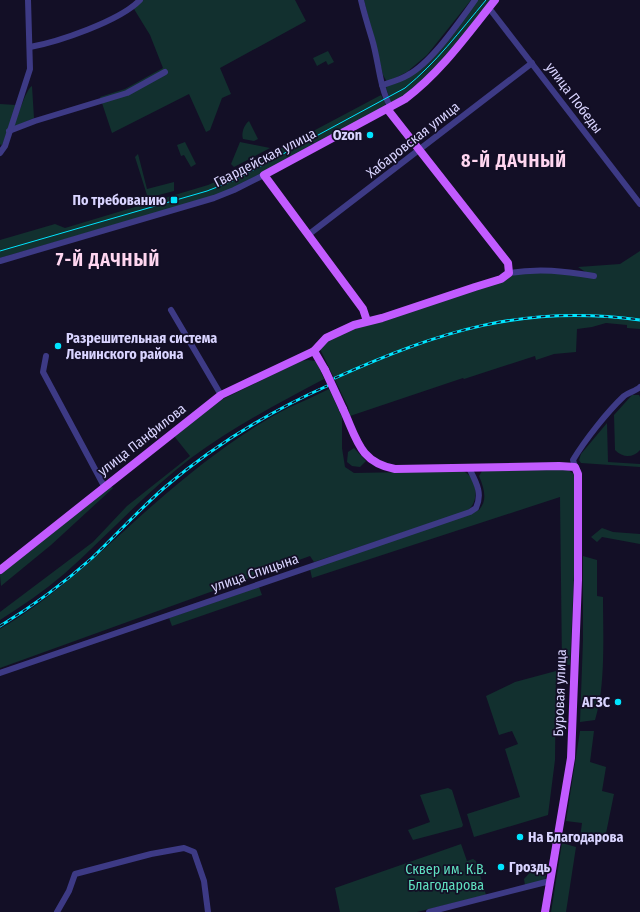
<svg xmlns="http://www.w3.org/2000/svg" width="640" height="912" font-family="'Fira Sans Condensed',sans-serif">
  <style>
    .green { fill: #12302f }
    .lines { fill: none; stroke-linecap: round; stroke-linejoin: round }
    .minor { stroke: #3d3a85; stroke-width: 6 }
    .major { stroke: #c25bff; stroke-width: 8 }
    .tram { stroke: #00e5ff; stroke-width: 1 }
    .rail-casing { stroke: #00e5ff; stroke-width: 3 }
    .rail { stroke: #130f26; stroke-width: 1.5; stroke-dasharray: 4.5; stroke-linecap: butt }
    .major-bridge { stroke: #c25bff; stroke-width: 8 }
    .poi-dot { fill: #00e5ff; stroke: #130f26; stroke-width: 1.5 }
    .labels { text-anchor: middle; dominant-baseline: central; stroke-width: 3.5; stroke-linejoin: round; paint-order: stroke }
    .street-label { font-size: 14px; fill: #d9d4ff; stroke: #130f26 }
    .poi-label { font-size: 14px; font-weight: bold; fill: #d9d4ff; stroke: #130f26; text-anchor: end }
    .park-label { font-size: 14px; fill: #5fe0c0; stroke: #130f26 }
    .district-label { font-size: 18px; font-weight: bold; letter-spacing: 1px; fill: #ffd6f0; stroke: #130f26 }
  </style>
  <rect width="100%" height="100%" fill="#130f26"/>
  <g class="green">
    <path d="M143,0h152l11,21 -86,47 11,26 -9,4 -12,32 -4,2 -17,-38 -77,39 -12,-36 25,-8 38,-21 -13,-33 -16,-26z"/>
    <path d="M364,0h107l-44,55 -20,17 -20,10 -4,-7z"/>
    <path d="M474,0h19c-24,30 -66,90 -102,102l-5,-14 1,-2c38,-17 63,-54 87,-86z"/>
    <path d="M328,51l6,11 -6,3 -2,-4 -9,5 -4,-8z"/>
    <path d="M32,86l2,32 -18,8h-2c3,-8 12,-37 18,-40z"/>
    <path d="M381,95l4,7v6l-152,80 -20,8 -213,62v-18l55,-16 10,4 143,-43 19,-8z"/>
    <path d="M0,104l16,1 -14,41 -2,-2z"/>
    <path d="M249,121l9,18 -4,2 -11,-2c-2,-6 1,-14 6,-18z"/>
    <path d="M185,142l11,22 -5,3 -7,-12 -3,1 -4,-11z"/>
    <path d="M240,142l30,6 -36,19 -3,-3z"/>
    <path d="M138,154l9,35 27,-7v9l-23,6 -4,-2 -12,-38z"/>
    <path d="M640,251v78l-13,-1v-3l-21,-2 -14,4 -15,2 -1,23 -22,2 -18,6 -1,-4 -71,23 -1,-1 -113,38 -2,-9 -27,-56 -1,-3 8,-7 31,-14 160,-54h68l-9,-6 42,-3z"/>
    <path d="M308,360l7,1 7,10 -1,1 3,7c-45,24 -91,48 -133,79 -45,34 -84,78 -127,116 -20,17 -42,32 -64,46v-8l93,-70 34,-36 63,-50 -16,-20 49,-37 78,-38z"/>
    <path d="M329,389l13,28v31l3,19 9,6 109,-2c15,7 17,31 4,40l-153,51 -4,-6 -310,112v-39c57,-33 103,-80 153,-124 40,-35 86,-72 135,-97 13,-6 27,-12 41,-19z"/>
    <path d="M632,395h7l1,2v53c-7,8 -17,8 -25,0l-1,-35z"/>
    <path d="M607,423l1,39 32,2v3l-59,-4 -2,-3 2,-6z"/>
    <path d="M354,448l12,13 -6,6 -8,-1 -5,-4 1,-10z"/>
    <path d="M567,469l8,6v77l-5,113 -8,-1 -2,-167 -248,81 -2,-9 169,-59c9,-10 5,-22 0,-34l3,-5z"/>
    <path d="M111,486l2,2 -62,57 -50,41 -1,-11z"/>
    <path d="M602,528l11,4 27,2v10l-38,-7 -5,5 -6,-5z"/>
    <path d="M583,556l14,4v36l6,1c0,36 3,90 -8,123l-15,2 3,-82z"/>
    <path d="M259,587l3,8 -90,31 -3,-8z"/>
    <path d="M556,671l-1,89 -7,55 -74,22 -7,-23 53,-17 -15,-48 13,-5 -6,-13 -13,4 -13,-39 29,-14z"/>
    <path d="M580,731h14l-4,31 16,5 -4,24 12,3 -10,49 -24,-5 2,-15 -16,-2z"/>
    <path d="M448,788l4,2 11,35 -1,2 -49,13 -5,-10 22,-8 -10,-27z"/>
    <path d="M562,843l14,4 -10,65h-15z"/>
    <path d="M461,844l6,17 6,-2 3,2 10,34 -69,17h-77l-5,-24z"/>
    <path d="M537,865h4v10h5l-1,5 -20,5 -1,-6z"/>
  </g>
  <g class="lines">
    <g class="minor">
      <path d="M361,0c3,13 7,26 11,39 7,23 7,48 19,69"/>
      <path d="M489,8l151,196"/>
      <path d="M30,47c28,-5 90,-26 110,-47"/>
      <path d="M382,85c9,-3 18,-5 26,-10 24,-13 51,-53 67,-75"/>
      <path d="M9,131l26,-10 92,-28 38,-21"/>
      <path d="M0,153l5,-7 25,-77 -2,-69"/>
      <path d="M308,235l224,-172"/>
      <path d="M0,261l214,-63 20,-8 30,-15"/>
      <path d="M509,273c31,-5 54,-2 85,3"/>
      <path d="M171,310l50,85"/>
      <path d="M46,356l-3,16 61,114"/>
      <path d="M575,467l-2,-7c12,-20 34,-48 51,-64 5,-4 12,-5 16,-9"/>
      <path d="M0,673l470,-161 6,-4c7,-15 0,-26 -7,-40"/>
      <path d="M57,912l12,-21 6,-17 76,-20 33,-6 10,4 10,29 4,31"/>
      <path d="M429,912l121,-31"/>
    </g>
    <g class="major">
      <path d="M367,321l-4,-12 -99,-134 141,-76c36,-27 62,-64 90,-99"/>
      <path d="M314,351l11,19"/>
      <path d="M343,409c14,30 16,53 52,60l164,-3 16,1 3,7v106l-7,178 -26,154"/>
      <path d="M0,570l221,-175 93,-44 12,-13 28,-13 28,-7 93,-31 26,-8 8,-6 -1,-10 -120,-153"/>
    </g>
    <path class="tram" d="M0,251l207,-60 28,-11 170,-92c31,-25 55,-57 81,-88"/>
    <g class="rail-casing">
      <g id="rail">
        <path d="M335,378c105,-47 188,-74 305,-58"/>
        <path d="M0,626c33,-20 64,-43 92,-68 24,-23 47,-48 72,-70 49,-42 105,-76 163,-102"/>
      </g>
    </g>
    <use href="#rail" class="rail"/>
    <path class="major-bridge" d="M325,370l18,39"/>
  </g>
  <g class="poi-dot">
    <circle cx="370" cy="135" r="4"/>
    <rect x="170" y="196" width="8" height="8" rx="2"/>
    <circle cx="58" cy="346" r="4"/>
    <circle cx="618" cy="702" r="4"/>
    <circle cx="520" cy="837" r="4"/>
    <circle cx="501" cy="867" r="4"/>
  </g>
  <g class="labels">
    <g class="street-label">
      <text transform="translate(574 98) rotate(53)">улица Победы</text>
      <text transform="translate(413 140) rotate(-38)">Хабаровская улица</text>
      <text transform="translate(265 158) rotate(-27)">Гвардейская улица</text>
      <text transform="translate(142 440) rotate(-38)">улица Панфилова</text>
      <text transform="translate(255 573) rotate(-19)">улица Спицына</text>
      <text transform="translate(560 693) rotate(-88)">Буровая улица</text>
    </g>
    <g class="poi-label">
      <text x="362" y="135">Ozon</text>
      <text x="166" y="200">По требованию</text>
      <text x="66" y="338" text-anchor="start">Разрешительная система<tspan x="66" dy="16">Ленинского района</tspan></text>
      <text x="610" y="702">АГЗС</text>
      <text x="528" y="837" text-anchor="start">На Благодарова</text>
      <text x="509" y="867" text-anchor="start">Гроздь</text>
    </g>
    <g class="park-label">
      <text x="446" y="869">Сквер им. К.В.<tspan x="446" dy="16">Благодарова</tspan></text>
    </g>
    <g class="district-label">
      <text x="514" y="161">8-Й ДАЧНЫЙ</text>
      <text x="108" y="260">7-Й ДАЧНЫЙ</text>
    </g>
  </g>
</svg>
